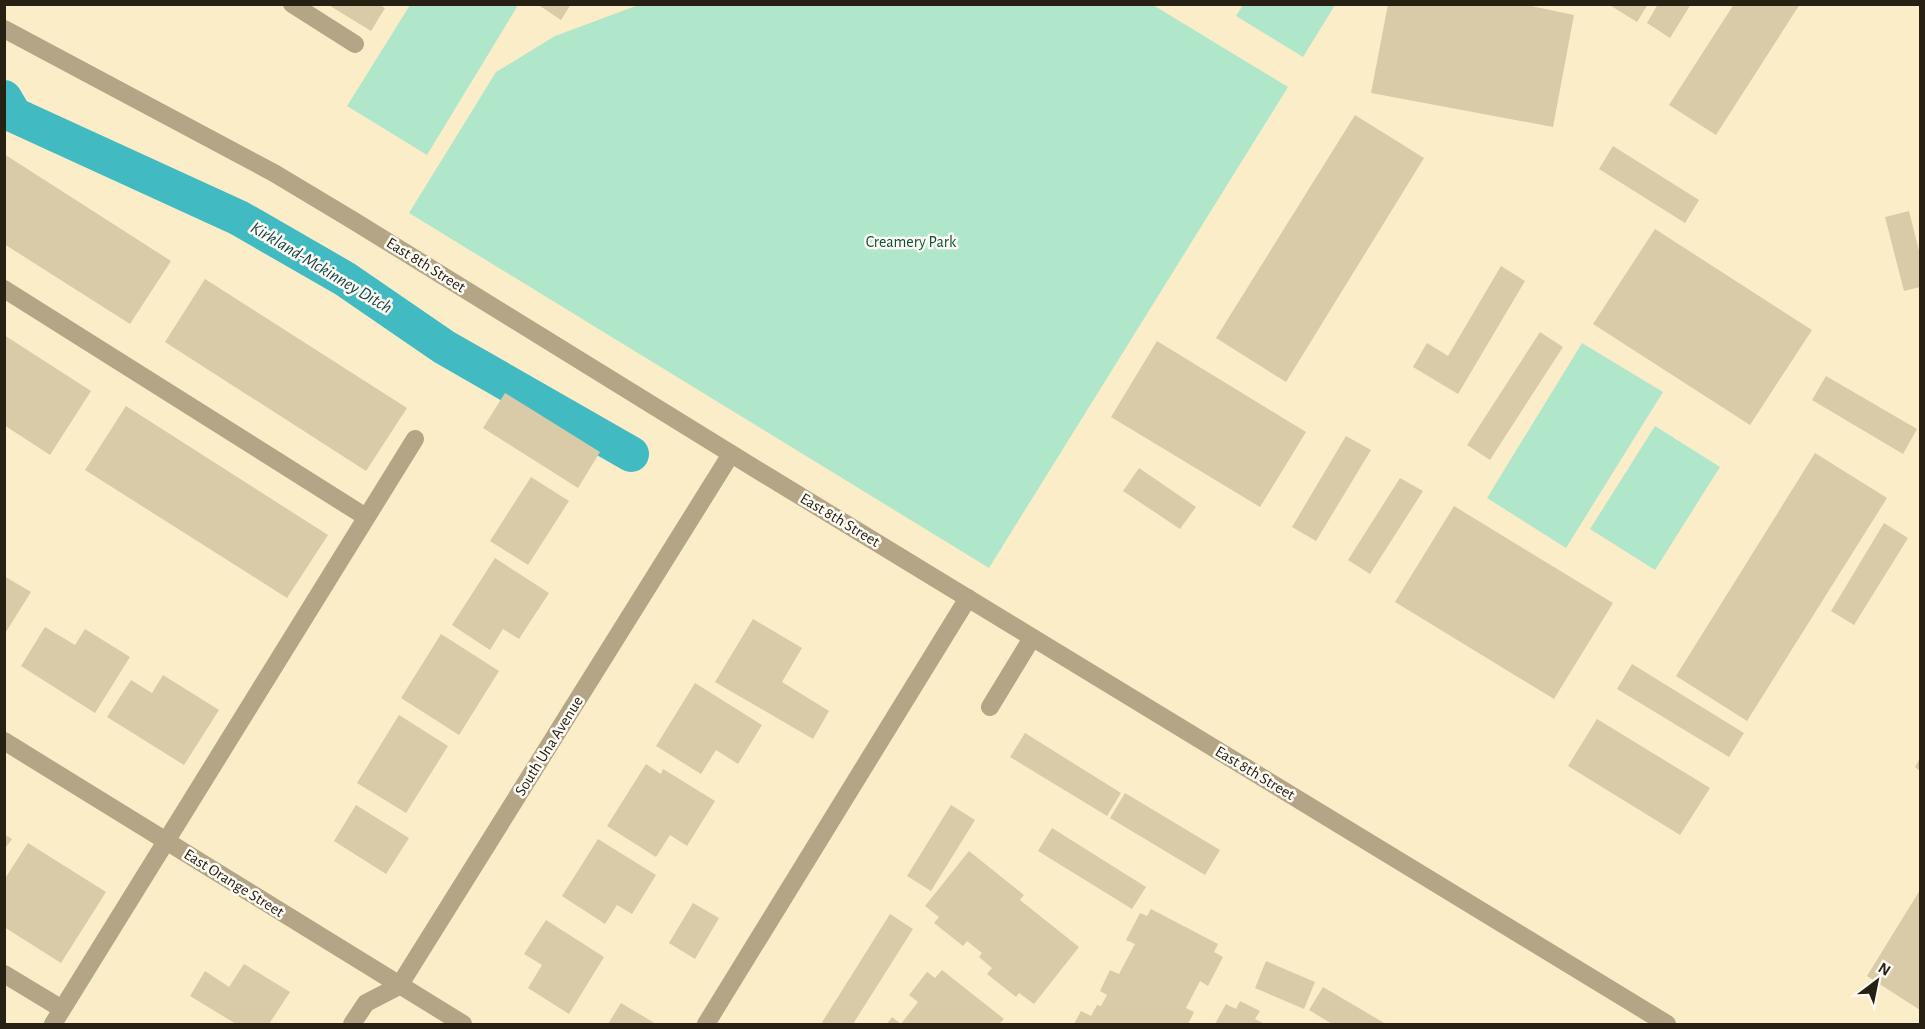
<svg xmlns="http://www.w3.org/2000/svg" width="1925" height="1029" font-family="'Alegreya Sans',sans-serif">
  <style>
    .green { fill: #b0e7cb }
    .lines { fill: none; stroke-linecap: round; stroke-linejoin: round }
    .canal { stroke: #41bac1; stroke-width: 36 }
    .building { fill: #dacba8 }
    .minor { stroke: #b3a585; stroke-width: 18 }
    .labels { text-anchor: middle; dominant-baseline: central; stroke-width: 5; stroke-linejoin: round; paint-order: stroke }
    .park-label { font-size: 16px; fill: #075238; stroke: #fefbf4 }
    .street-label { font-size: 16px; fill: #272114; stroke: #fefbf4 }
    .water-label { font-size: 18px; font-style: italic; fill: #114649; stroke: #fefbf4 }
  </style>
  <rect width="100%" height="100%" fill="#fcedc9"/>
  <g class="green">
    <path d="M512,4l5,3 -90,148 -80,-49 63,-101z"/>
    <path d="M641,4l512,1 135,82 -299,481 -580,-355 87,-141 59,-36z"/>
    <path d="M1243,5v-1l92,1 -32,52 -67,-41z"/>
    <path d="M1582,343l81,49 -97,156 -79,-50z"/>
    <path d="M1655,426l65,41 -65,103 -65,-41z"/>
  </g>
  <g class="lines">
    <path class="canal" d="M4,98l10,17 225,103 106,61 99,68 187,107"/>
  </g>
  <g class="building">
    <path d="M327,4h51l7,4 -14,23z"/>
    <path d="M537,4h34l-10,16z"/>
    <path d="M1388,4h133l53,11 -21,112 -182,-34z"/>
    <path d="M1608,4h40l-11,18z"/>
    <path d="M1658,4h33l-21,34 -23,-15z"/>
    <path d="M1734,4h66l-84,131 -47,-30z"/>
    <path d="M1355,115l69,43 -138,224 -70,-44z"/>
    <path d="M1613,146l86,54 -14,23 -86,-54z"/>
    <path d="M4,154l167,107 -41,63 -126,-80z"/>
    <path d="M1909,211l11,44v32l-16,4 -19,-74z"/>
    <path d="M1655,229l157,101 -62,95 -157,-101z"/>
    <path d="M1501,266l24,15 -67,113 -45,-27 14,-24 21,13z"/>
    <path d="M205,279l202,129 -41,63 -201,-129z"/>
    <path d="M1540,332l23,15 -73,113 -23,-15z"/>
    <path d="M4,335l87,56 -41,64 -46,-30z"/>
    <path d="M1157,341l149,91 -46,75 -149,-90z"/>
    <path d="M1826,376l91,53 -14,25 -91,-54z"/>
    <path d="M505,393l95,59 -22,36 -95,-60z"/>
    <path d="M126,406l202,129 -41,63 -202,-128z"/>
    <path d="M1346,436l25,14 -55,91 -24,-14z"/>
    <path d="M1815,453l72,45 -140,223 -71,-45z"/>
    <path d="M1139,468l57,39 -16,22 -57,-38z"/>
    <path d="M531,477l38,24 -41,64 -38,-24z"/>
    <path d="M1400,478l23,13 -53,83 -22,-14z"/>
    <path d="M1454,506l159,97 -59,96 -159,-97z"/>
    <path d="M1884,523l24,15 -54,87 -23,-14z"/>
    <path d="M495,558l54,35 -30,46 -16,-10 -13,21 -38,-25z"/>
    <path d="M4,576l27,16 -27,43z"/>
    <path d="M753,619l49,29 -20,34 47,29 -16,28 -98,-57z"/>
    <path d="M45,627l30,18 10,-16 45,28 -35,56 -74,-47z"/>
    <path d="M441,634l58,37 -40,64 -58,-37z"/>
    <path d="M1632,664l112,69 -15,24 -112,-68z"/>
    <path d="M163,675l56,35 -35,55 -77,-48 24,-37 21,13z"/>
    <path d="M695,683l67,42 -24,39 -22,-14 -15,24 -45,-28z"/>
    <path d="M399,715l49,31 -42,67 -49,-30z"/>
    <path d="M1597,719l113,69 -30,47 -112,-69z"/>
    <path d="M1025,733l96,60 -14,23 -97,-59z"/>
    <path d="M1920,758v13l-5,-4z"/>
    <path d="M646,764l15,10 2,-5 52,32 -28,45 -17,-11 -14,22 -49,-31z"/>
    <path d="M1125,793l95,57 -15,25 -95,-57z"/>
    <path d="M356,805l53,33 -23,36 -52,-33z"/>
    <path d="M951,805l24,15 -44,71 -24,-15z"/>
    <path d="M1052,828l94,59 -14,22 -94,-58z"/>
    <path d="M4,834l8,5 -8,11z"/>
    <path d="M598,839l58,36 -24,39 -15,-9 -12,19 -43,-28z"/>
    <path d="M28,843l78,49 -45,71 -57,-36v-47z"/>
    <path d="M969,851l55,44 -4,5 59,47 -45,57 -15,-11 -3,4 -29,-23 5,-6 -13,-11 3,-4 -15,-12 -4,5 -29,-23 5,-6 -14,-11z"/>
    <path d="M1920,890v120l-53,-34z"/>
    <path d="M693,903l26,15 -24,41 -26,-16z"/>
    <path d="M1151,909l67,35 -4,8 9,5 -15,29 -8,-5 -14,27 8,4 -6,12h-114l7,-13 10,5 6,-11 4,1 6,-11 -7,-4 10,-21 9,4 16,-30 -9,-4 14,-27 7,3z"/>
    <path d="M890,914l23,15 -60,95h-32z"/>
    <path d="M546,920l58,37 -35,57 -41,-26 14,-23 -18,-11z"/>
    <path d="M1266,961l49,21 -11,27 -49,-21z"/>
    <path d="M244,964l46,28 -21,32h-33l-46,-28 15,-25 24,16z"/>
    <path d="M942,970l62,49 -5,5h-112l5,-7 9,7 17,-22 -9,-7 18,-23 8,6z"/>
    <path d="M1323,987l63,37h-54l-23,-14z"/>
    <path d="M1240,1001l20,10 -5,8 10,5h-50l11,-20 10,5z"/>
    <path d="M621,1003l35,21h-48z"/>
  </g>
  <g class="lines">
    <g class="minor">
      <path d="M292,4l63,40"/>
      <path d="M4,29l270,144 80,48 410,253 903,550"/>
      <path d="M4,289l362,228"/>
      <path d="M990,707l42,-69"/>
      <path d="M4,741l459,283"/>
      <path d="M4,974l58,35"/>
      <path d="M53,1024l362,-585"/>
      <path d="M352,1024l14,-21 33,-17 332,-532"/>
      <path d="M706,1024l262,-426"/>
    </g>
  </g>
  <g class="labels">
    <g class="park-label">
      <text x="911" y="242">Creamery Park</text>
    </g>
    <g class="street-label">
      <text transform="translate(426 265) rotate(32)">East 8th Street</text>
      <text transform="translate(840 520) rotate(31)">East 8th Street</text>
      <text transform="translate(549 746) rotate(-58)">South Una Avenue</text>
      <text transform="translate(1255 773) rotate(31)">East 8th Street</text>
      <text transform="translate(234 883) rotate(32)">East Orange Street</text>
    </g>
    <g class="water-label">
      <text transform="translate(321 268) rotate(31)">Kirkland-Mckinney Ditch</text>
    </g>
  </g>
  <rect width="1925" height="1029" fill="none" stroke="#272114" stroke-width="12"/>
  <g transform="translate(1877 981) rotate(32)" stroke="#fefbf4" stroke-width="4.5" paint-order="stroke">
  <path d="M0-4.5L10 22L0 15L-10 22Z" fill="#272114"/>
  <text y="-9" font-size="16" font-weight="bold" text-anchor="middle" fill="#272114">N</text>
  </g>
</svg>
